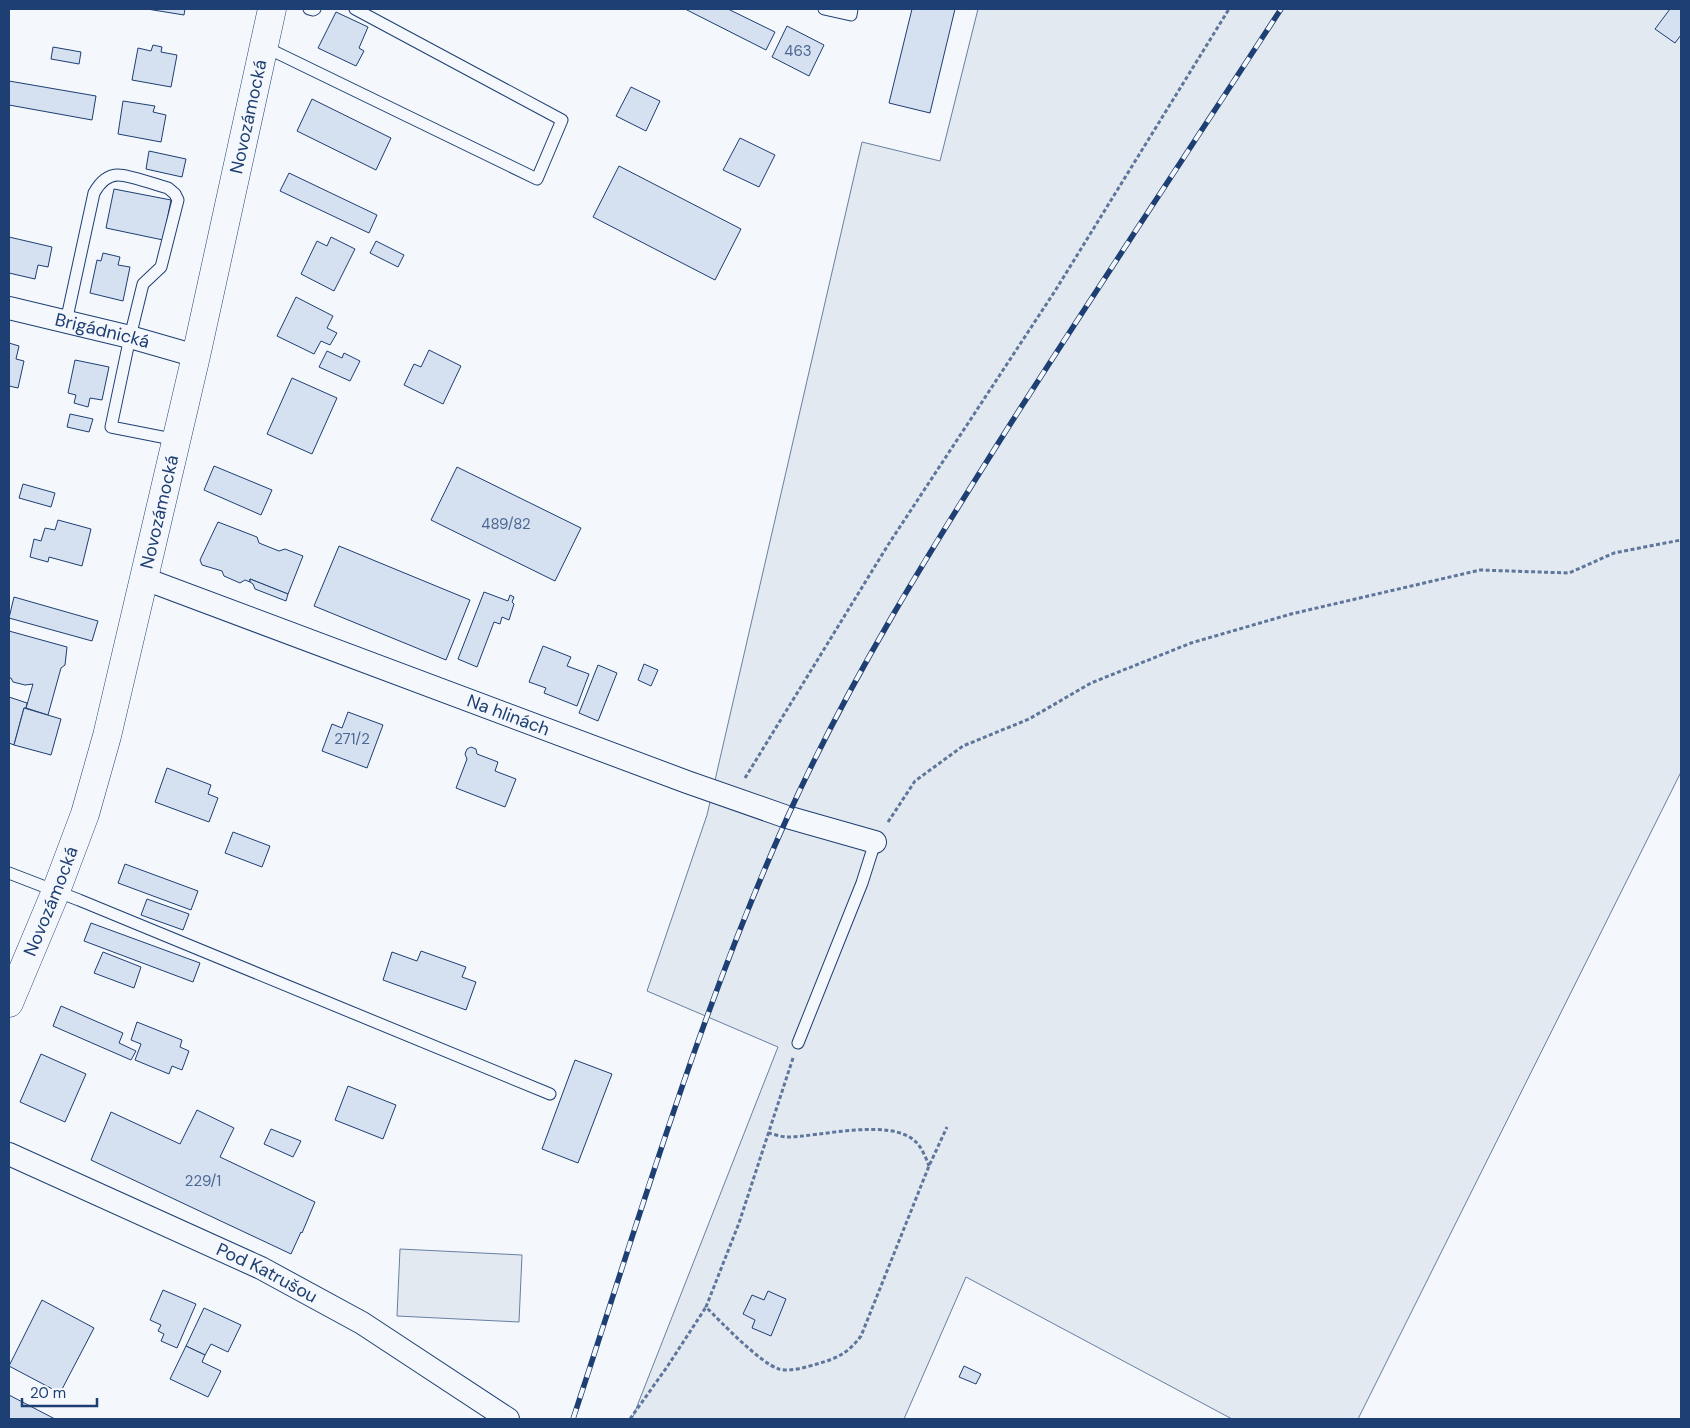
<svg xmlns="http://www.w3.org/2000/svg" width="1690" height="1428" font-family="'DM Sans',sans-serif">
  <style>
    .green { fill: #e3e9f0; stroke: #687fa3 }
    .building { fill: #d5e0f0; stroke: #1d3f73 }
    .lines { fill: none; stroke-linecap: round; stroke-linejoin: round }
    .service-casing { stroke: #1d3f73; stroke-width: 13 }
    .minor-casing { stroke: #1d3f73; stroke-width: 24 }
    .primary-casing { stroke: #1d3f73; stroke-width: 29 }
    .path { stroke: #5e769c; stroke-width: 3; stroke-dasharray: 4 2.5; stroke-linecap: butt }
    .service { stroke: #f4f7fb; stroke-width: 11 }
    .minor { stroke: #f4f7fb; stroke-width: 22 }
    .primary { stroke: #f4f7fb; stroke-width: 28 }
    .rail-casing { stroke: #1d3f73; stroke-width: 5.5 }
    .rail { stroke: #f4f7fb; stroke-width: 4; stroke-dasharray: 11; stroke-linecap: butt }
    .labels { text-anchor: middle; dominant-baseline: central; stroke-width: 4; stroke-linejoin: round; paint-order: stroke }
    .number-label { font-size: 15px; fill: #4b6792 }
    .street-label { font-size: 18px; fill: #1d3f73; stroke: #f4f7fb }
  </style>
  <rect width="100%" height="100%" fill="#f4f7fb"/>
  <g class="green">
    <path d="M978,9h703v763l-323,647h-126l-266,-142 -62,142h-272l146,-372 -131,-56 60,-176 155,-673 78,19z"/>
    <path d="M400,1249l122,6 -3,67 -122,-6z"/>
  </g>
  <g class="building">
    <path d="M147,9h38l-1,6z"/>
    <path d="M685,9h43l47,23 -9,18z"/>
    <path d="M912,9h43l-25,104 -41,-10z"/>
    <path d="M1670,9h11v26l-6,8 -20,-14z"/>
    <path d="M336,12l32,15 -9,21 5,3 -8,15 -38,-18z"/>
    <path d="M787,26l37,19 -15,31 -37,-19z"/>
    <path d="M153,45l9,2 -1,5 16,3 -6,32 -39,-7 6,-32 13,3z"/>
    <path d="M53,47l28,5 -2,12 -28,-5z"/>
    <path d="M9,81l87,15 -4,24 -83,-15z"/>
    <path d="M631,87l29,14 -14,30 -30,-15z"/>
    <path d="M312,99l79,39 -15,32 -79,-39z"/>
    <path d="M123,101l32,5 -2,6 13,3 -5,27 -43,-8z"/>
    <path d="M740,138l35,17 -16,32 -36,-17z"/>
    <path d="M149,151l37,8 -4,18 -36,-8z"/>
    <path d="M619,166l122,63 -26,51 -122,-63z"/>
    <path d="M289,173l88,42 -8,18 -89,-42z"/>
    <path d="M114,189l57,11 -8,40 -57,-12z"/>
    <path d="M9,237l43,10 -4,20 -10,-2 -3,14 -26,-6z"/>
    <path d="M331,237l24,12 -21,42 -33,-17 16,-33 10,5z"/>
    <path d="M376,241l28,14 -6,12 -28,-14z"/>
    <path d="M103,253l17,4 -2,8 12,2 -7,34 -33,-8 7,-33 4,1z"/>
    <path d="M296,297l37,19 -6,12 10,5 -7,12 -9,-4 -7,13 -37,-18z"/>
    <path d="M9,343l10,3 -3,13 8,2 -6,27 -9,-2z"/>
    <path d="M429,350l32,16 -18,38 -39,-19 10,-21 7,3z"/>
    <path d="M327,351l15,7 2,-5 16,8 -10,20 -31,-14z"/>
    <path d="M75,360l34,7 -7,33 -12,-2 -2,9 -14,-4 2,-8 -8,-2z"/>
    <path d="M292,378l45,20 -25,56 -45,-20z"/>
    <path d="M70,414l23,5 -4,13 -22,-5z"/>
    <path d="M214,466l58,24 -11,25 -57,-25z"/>
    <path d="M457,467l124,61 -26,53 -124,-61z"/>
    <path d="M23,484l32,9 -4,14 -32,-9z"/>
    <path d="M58,520l33,9 -9,37 -33,-9 -1,5 -18,-5 4,-18 7,2 4,-13 10,2z"/>
    <path d="M218,522l39,15 2,6 20,8 6,-2 18,7 -15,38 -38,-15v3l-5,-2 -5,3 -16,-7 -2,-5 -20,-6 -2,-5z"/>
    <path d="M339,546l131,54 -24,60 -132,-54z"/>
    <path d="M250,579l38,15 -2,7 -31,-12 -2,-5 -3,-2z"/>
    <path d="M484,592l24,9 2,-6 4,2 -2,5 2,2 -5,16 -7,-3 -2,7 -6,-2 -17,45 -19,-8z"/>
    <path d="M14,597l84,24 -6,20 -83,-23z"/>
    <path d="M9,631l58,16 -2,18 -4,3 -13,47 -22,-7 7,-24 -8,1 -12,-3 -2,-4h-2z"/>
    <path d="M543,646l28,11 -4,9 22,8 -12,32 -33,-13 2,-5 -17,-6z"/>
    <path d="M644,664l14,6 -7,16 -13,-6z"/>
    <path d="M598,665l19,8 -19,48 -19,-8z"/>
    <path d="M9,697l18,6 -1,5h-2l-10,37 -5,-2z"/>
    <path d="M24,708l37,11 -10,36 -37,-10z"/>
    <path d="M348,712l35,13 -16,43 -45,-17 10,-27 10,4z"/>
    <path d="M471,747l5,2 1,5 21,8 -3,9 21,8 -11,28 -49,-19 11,-29 -2,-5 2,-5z"/>
    <path d="M167,768l44,17 -3,9 10,4 -9,24 -54,-20z"/>
    <path d="M233,832l37,14 -8,21 -37,-14z"/>
    <path d="M125,864l73,27 -7,19 -73,-27z"/>
    <path d="M147,899l42,15 -6,16 -42,-15z"/>
    <path d="M91,923l109,40 -7,19 -109,-41z"/>
    <path d="M421,951l45,16 -4,10 14,5 -10,28 -83,-30 9,-28 25,9z"/>
    <path d="M103,952l38,15 -7,21 -40,-15z"/>
    <path d="M61,1006l62,27 -4,10 17,8 -5,9 -78,-34z"/>
    <path d="M137,1022l45,18 -2,7 9,4 -7,19 -10,-4 -3,8 -34,-14 6,-16 -10,-4z"/>
    <path d="M41,1054l45,20 -21,48 -45,-20z"/>
    <path d="M575,1060l37,14 -34,89 -36,-14z"/>
    <path d="M348,1086l48,19 -13,34 -48,-19z"/>
    <path d="M197,1110l37,18 -14,29 95,45 -13,31 -1,-1 -10,22 -200,-94 20,-48 69,32z"/>
    <path d="M271,1129l30,12 -8,16 -29,-13z"/>
    <path d="M163,1290l33,14 -19,44 -16,-7 3,-7 -6,-3 3,-6 -11,-5z"/>
    <path d="M768,1291l18,8 -15,37 -19,-8 3,-8 -12,-6 9,-19 12,5z"/>
    <path d="M42,1300l52,28 -34,65 -51,-27z"/>
    <path d="M204,1308l37,17 -13,27 -17,-8 -6,11 -19,-9z"/>
    <path d="M186,1346l19,9 -3,7 19,9 -13,26 -38,-18z"/>
    <path d="M964,1366l17,8 -5,10 -17,-7z"/>
    <path d="M9,1395l46,24h-46z"/>
  </g>
  <g class="lines">
    <g class="service-casing">
      <g id="service">
        <path d="M309,9l4,1 2,-1"/>
        <path d="M824,9l27,6 1,-6"/>
        <path d="M265,47l272,132 25,-59 -207,-111"/>
        <path d="M66,322l28,-129c5,-9 12,-18 24,-18 11,0 39,10 50,13l7,6 3,6 -17,67 -18,17 -13,53 -19,90 66,13"/>
        <path d="M9,873l70,27 471,194"/>
        <path d="M798,1043l64,-160 13,-41"/>
      </g>
    </g>
    <g class="minor-casing">
      <g id="minor">
        <path id="s1" d="M9,308l121,29 66,19"/>
        <path id="s2" d="M145,579l542,203 100,35 88,25"/>
        <path id="s3" d="M9,1154l252,114 101,55 146,96"/>
      </g>
    </g>
    <g class="primary-casing">
      <g id="primary">
        <path id="s4" d="M9,1003l47,-112 29,-77 22,-78 89,-380 76,-347"/>
      </g>
    </g>
    <g class="path">
      <path d="M745,778l143,-233 167,-254 174,-282"/>
      <path d="M888,822l27,-41 48,-35 66,-27 62,-36 100,-40 100,-29 189,-44 89,3 45,-20 67,-13"/>
      <path d="M793,1058l-54,165 -33,84c16,16 54,56 73,62 12,3 27,-2 38,-5 21,-6 31,-11 44,-28l68,-170 18,-39"/>
      <path d="M768,1133c6,1 13,4 19,4 32,0 104,-20 129,5 6,6 10,16 13,24"/>
      <path d="M630,1419l37,-52 39,-60"/>
    </g>
    <use href="#service" class="service"/>
    <use href="#minor" class="minor"/>
    <use href="#primary" class="primary"/>
    <g class="rail-casing">
      <path id="rail" d="M573,1419c66,-200 127,-408 214,-601 62,-138 143,-267 224,-395 89,-139 180,-276 270,-414"/>
    </g>
    <use href="#rail" class="rail"/>
  </g>
  <g class="labels">
    <g class="number-label">
      <text x="798" y="51">463</text>
      <text x="506" y="524">489/82</text>
      <text x="352" y="739">271/2</text>
      <text x="203" y="1181">229/1</text>
    </g>
    <g class="street-label">
      <text stroke="none"><textPath href="#s4" startOffset="920">Novozámocká</textPath></text>
      <text stroke="none"><textPath href="#s1" startOffset="96">Brigádnická</textPath></text>
      <text stroke="none"><textPath href="#s4" startOffset="515">Novozámocká</textPath></text>
      <text stroke="none"><textPath href="#s2" startOffset="388">Na hlinách</textPath></text>
      <text stroke="none"><textPath href="#s4" startOffset="110">Novozámocká</textPath></text>
      <text stroke="none"><textPath href="#s3" startOffset="284">Pod Katrušou</textPath></text>
    </g>
  </g>
  <rect width="1690" height="1428" fill="none" stroke="#1d3f73" stroke-width="20"/>
  <path d="M22 1398v8h75v-8" fill="none" stroke="#1d3f73" stroke-width="2.5"/>
  <text x="30" y="1398" font-size="15" fill="#1d3f73" stroke="#f4f7fb" stroke-width="4" paint-order="stroke">20 m</text>
</svg>
